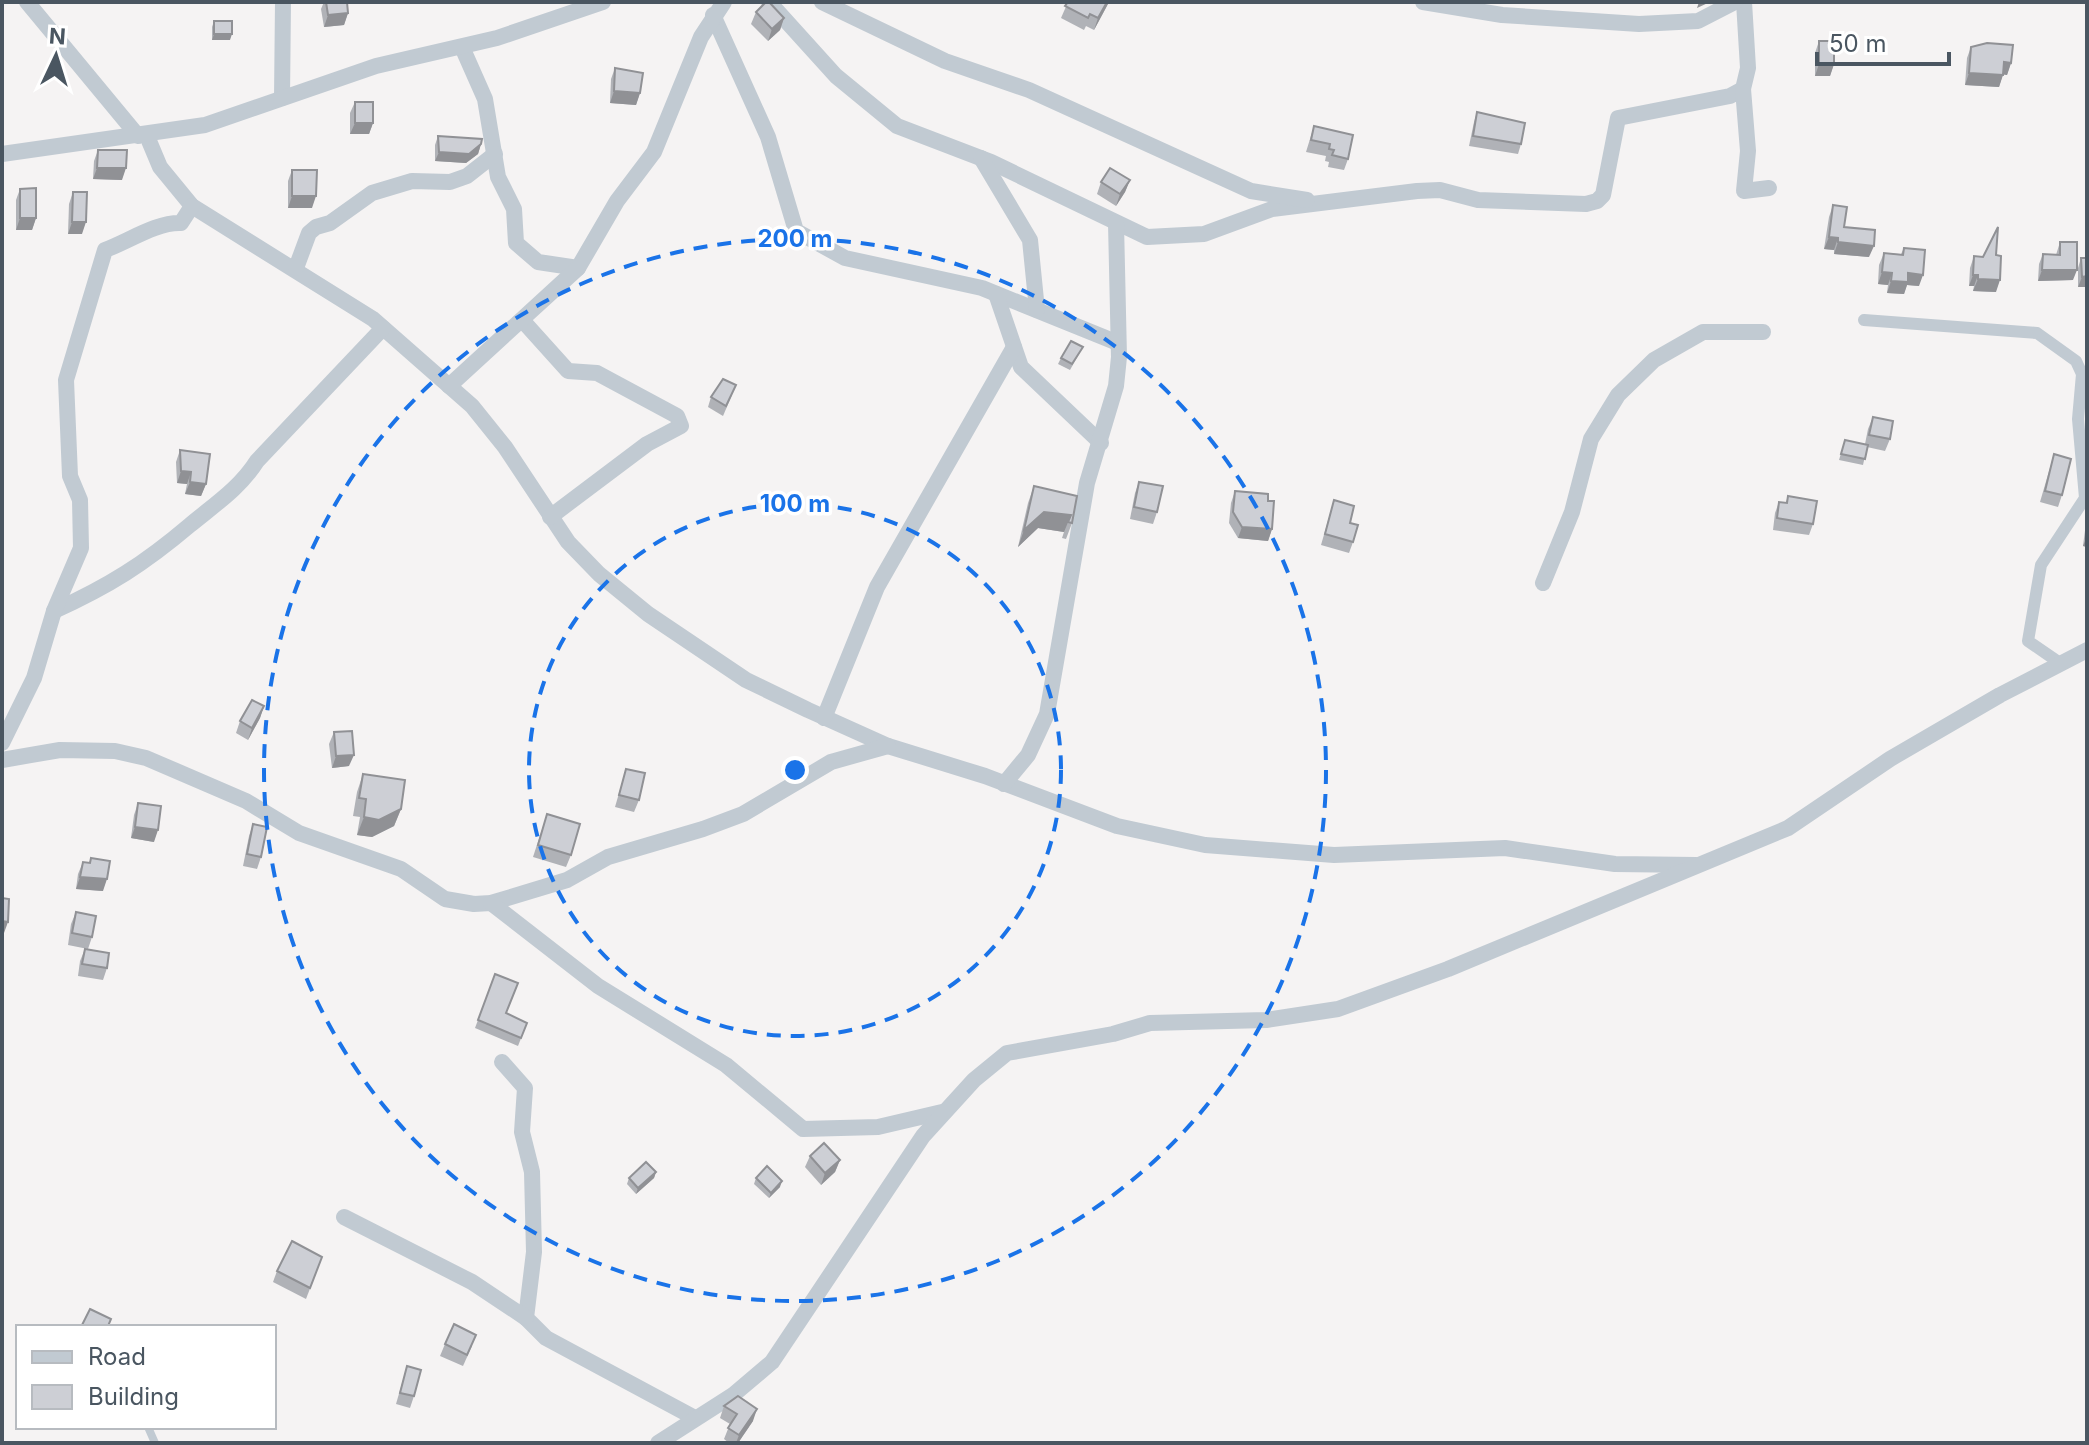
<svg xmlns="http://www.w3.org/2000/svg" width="2089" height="1445" font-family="Inter,sans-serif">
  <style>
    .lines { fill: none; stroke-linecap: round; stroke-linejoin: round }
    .service { stroke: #c1cad2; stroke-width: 8 }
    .pedestrian { stroke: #c1cad2; stroke-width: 12 }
    .minor { stroke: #c1cad2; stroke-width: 16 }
    .wall { fill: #b0b2b7 }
    .shaded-wall { fill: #909195 }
    .building { fill: #cdcfd5; stroke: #909195; stroke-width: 2 }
    .ring { fill: none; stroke: #1a73e8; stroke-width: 4; stroke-dasharray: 14 10 }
    .centre { fill: #1a73e8; stroke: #fff; stroke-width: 4 }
    .ring-label { font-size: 24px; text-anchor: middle; font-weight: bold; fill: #1a73e8; stroke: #fff; stroke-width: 7; stroke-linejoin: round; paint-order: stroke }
  </style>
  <rect width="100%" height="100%" fill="#f5f3f3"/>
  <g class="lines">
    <path class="service" d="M148,1427l7,16"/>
    <path class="pedestrian" d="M1864,320l173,13 39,28 6,13 -4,45 7,79 -44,67 -13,76 29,20"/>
    <g class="minor">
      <path d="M27,2l111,134"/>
      <path d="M769,2l67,74 61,50 94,36 156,75 57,-3 68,-25 145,-18 23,-1 38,10 108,4 11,-3 6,-6 15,-77 112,-22 13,-7 5,-21 -4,-66"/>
      <path d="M822,2l123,59 84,29 222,101 56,9"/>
      <path d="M1423,2l79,13 137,9 59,-3 37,-19"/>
      <path d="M713,15l55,122 28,94 49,27 137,30 136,55"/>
      <path d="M462,47l23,52 13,78 16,32 2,34 22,19 40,6"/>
      <path d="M1743,89l5,62 -4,40 25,-3"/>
      <path d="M282,98l1,-96"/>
      <path d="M147,136l13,31 32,39 181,113 99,87 33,41 63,95 31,32 49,40 98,66 62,30 80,36 97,30 132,50 88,19 129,10 171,-7 110,16 81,1"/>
      <path d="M2,154l203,-29 171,-59 121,-28 106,-36"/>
      <path d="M981,158l49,82 7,70"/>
      <path d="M296,268l13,-35 7,-6 14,-4 42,-30 40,-12 38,1 17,-6 28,-22"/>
      <path d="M996,294l25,73 80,76"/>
      <path d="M523,321l45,50 29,2 80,43 4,10 -34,18 -97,73"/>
      <path d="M449,386l129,-118 39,-67 37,-49 47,-115 23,-35"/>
      <path d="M1543,583l29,-71 19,-73 27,-44 36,-35 49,-28h60"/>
      <path d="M54,611c55,-25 90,-47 136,-86 24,-20 50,-37 67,-64l126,-133"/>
      <path d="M824,718l53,-131 137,-240"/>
      <path d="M2,743l32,-65 20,-67 27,-63 -1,-48 -10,-24 -4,-96 39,-130c24,-9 52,-28 76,-27l11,-17"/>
      <path d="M2,760l58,-10 55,1 31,7 100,43 53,32 102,36 44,30 29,5 17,-1 76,-23 41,-23 95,-28 40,-15 88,-52 57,-16"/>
      <path d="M1004,784l24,-29 19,-41 40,-231 29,-97 3,-29 -3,-134"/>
      <path d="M491,903l107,83 128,79 77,64 75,-2 64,-15"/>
      <path d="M502,1062l23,26 -3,44 10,40 2,80 -8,66 20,20 149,80"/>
      <path d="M344,1217l128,65 54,36"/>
      <path d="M658,1443l75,-48 39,-33 151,-226 51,-56 33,-27 106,-19 37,-11 116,-3 72,-11 110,-40 340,-141 102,-69 110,-64 87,-45"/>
    </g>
  </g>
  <g class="wall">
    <path d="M324,2h23l1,11 -4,12 -20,2 -3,-18z"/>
    <path d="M1068,2h41l-15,28 -8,-4 -2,4 -23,-12z"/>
    <path d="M756,12l28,6 -4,12 -12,11 -17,-17z"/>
    <path d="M214,21l16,19h-18v-13z"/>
    <path d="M1819,41l15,23 -4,12h-15v-23z"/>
    <path d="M1971,47l40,16 -4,12 -4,-1 -4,13 -34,-2 2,-27z"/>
    <path d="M615,68l25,25 -4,12 -26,-2 1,-24z"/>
    <path d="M355,102l18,21 -4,11h-19v-21z"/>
    <path d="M1477,112l44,32 -3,10 -49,-8 5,-24z"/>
    <path d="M1314,126l34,33 -4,11 -16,-3 1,-5 -4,-1 1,-5 -20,-4z"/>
    <path d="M438,136l43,8 -3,10 -12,9 -31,-2v-16z"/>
    <path d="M98,150l24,30 -29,-1 1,-18z"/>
    <path d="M292,170l20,38h-24v-27z"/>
    <path d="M1130,180l-5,12 -9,14 -19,-12 4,-12z"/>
    <path d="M20,189l16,29 -4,12h-16v-30z"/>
    <path d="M73,192l9,42h-14l1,-30z"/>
    <path d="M1833,205l11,22 25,30 -35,-3v-4l-10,-1 5,-32z"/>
    <path d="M2060,242l13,38 -35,1 1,-17 4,-10 13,1z"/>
    <path d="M1904,248l15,38 -12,-1 -3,9 -17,-1 1,-8 -10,-1 1,-19 5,-12 17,1z"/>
    <path d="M1996,255v37l-23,-1 1,-5h-5l1,-18 4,-12 9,1z"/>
    <path d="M2081,258h6v29h-9v-19z"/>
    <path d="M1083,347l-13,23 -12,-6 3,-6z"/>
    <path d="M732,395l-9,21 -15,-9 3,-10z"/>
    <path d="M1873,417l17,22 -5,12 -18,-4 -4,18 -24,-5 6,-20 20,4 3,-15z"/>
    <path d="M180,450l26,34 -5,12 -16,-2 2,-10 -10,-1 -1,-21z"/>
    <path d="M2054,454l8,41 -4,12 -18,-5z"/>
    <path d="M1139,482l18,30 -4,12 -23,-5 5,-26z"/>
    <path d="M1034,486l38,37 -6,16 -4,-1 2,-6 -26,-4 -20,19 10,-44z"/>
    <path d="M1235,491l37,38 -4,12 -30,-3 -9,-15 2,-20z"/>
    <path d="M1788,496l25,28 -4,11 -36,-5 2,-17 4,-11h7z"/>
    <path d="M1334,500l16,23 3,19 -4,11 -28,-8z"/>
    <path d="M2087,515v32l-4,-1z"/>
    <path d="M264,706l-4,12 -12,22 -12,-7 4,-12z"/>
    <path d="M334,732l15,34 -17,2 -3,-24z"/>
    <path d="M626,769l13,31 -5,12 -19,-5z"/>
    <path d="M363,774l38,35 -7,17 -22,11 -15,-2 3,-18 -7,-1 4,-24z"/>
    <path d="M138,803l16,39 -23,-4 3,-23z"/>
    <path d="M547,814l24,41 -5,12 -33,-10z"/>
    <path d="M253,824l8,33 -4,12 -14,-3 6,-30z"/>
    <path d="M91,858l12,33 -27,-2 2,-15 5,-12 7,1z"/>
    <path d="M76,912l16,25 -4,12 -20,-4 3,-21z"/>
    <path d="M85,949l22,19 -4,12 -25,-4 2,-15z"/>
    <path d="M506,1013l21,10 -9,23 -43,-18 3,-8z"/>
    <path d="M810,1156l30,4 -5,12 -14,13 -16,-18z"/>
    <path d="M656,1172l-2,6 -18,16 -9,-10 2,-6z"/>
    <path d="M756,1178l24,9 -11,11 -15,-14z"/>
    <path d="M322,1257l-16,42 -33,-17 4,-11z"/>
    <path d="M445,1344l27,2 -9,20 -23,-10z"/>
    <path d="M407,1366l7,30 -4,12 -14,-4z"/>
    <path d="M724,1406l29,15 -15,22h-9l-5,-4 6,-15 -10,-6z"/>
  </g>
  <g class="shaded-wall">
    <path d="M1107,2h2l-15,28 4,-12z"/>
    <path d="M1699,2h11l-13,6z"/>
    <path d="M348,13l-4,12 -20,2 4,-12z"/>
    <path d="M784,18l-4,12 -12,11 4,-12z"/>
    <path d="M214,34h18l-2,6h-18z"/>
    <path d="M2004,62l7,1 -4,12 -7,-1z"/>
    <path d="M1819,64h15l-4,12h-15z"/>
    <path d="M1969,73l34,2 -4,12 -34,-2z"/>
    <path d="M614,91l26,2 -4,12 -26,-2z"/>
    <path d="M355,123h18l-4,11h-19z"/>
    <path d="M481,144l-3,10 -12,9 -31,-2 4,-9z"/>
    <path d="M97,168h29l-4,12 -29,-1z"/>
    <path d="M1130,180l-5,12 -9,14 4,-12z"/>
    <path d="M292,196h24l-4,12h-24z"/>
    <path d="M20,218h16l-4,12h-16z"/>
    <path d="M72,222h14l-4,12h-14z"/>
    <path d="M1829,237l9,1 -4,12 -10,-1z"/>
    <path d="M1838,242l36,4 -5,11 -35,-3z"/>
    <path d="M2042,270h35l-4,10 -35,1z"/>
    <path d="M1882,272l10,1 -4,12 -10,-1z"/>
    <path d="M1908,273l15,2 -4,11 -12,-1 -3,9 -17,-1 4,-12z"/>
    <path d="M1973,275h5l-4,11h-5z"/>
    <path d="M2087,276v11h-9l4,-10z"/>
    <path d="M1978,279l22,1 -4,12 -23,-1z"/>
    <path d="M181,471l10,1 -4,12 -10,-1z"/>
    <path d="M190,482l16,2 -5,12 -16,-2z"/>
    <path d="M1044,512l27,3 -7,17 -26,-4 -20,19 6,-17z"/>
    <path d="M1242,527l30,2 -4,12 -30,-3z"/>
    <path d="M2087,536v11l-4,-1z"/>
    <path d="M264,706l-4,12 -12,22 4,-12z"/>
    <path d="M354,755l-5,11 -17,2 4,-12z"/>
    <path d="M401,809l-7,17 -22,11 -15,-2 7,-18z"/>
    <path d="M135,827l23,3 -4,12 -23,-4z"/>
    <path d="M80,877l27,2 -4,12 -27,-2z"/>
    <path d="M2,921l6,1 -4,11h-2z"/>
    <path d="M840,1160l-5,12 -14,13 4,-12z"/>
    <path d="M656,1172l-2,6 -18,16 2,-6z"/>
    <path d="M782,1181l-2,6 -11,11 2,-5z"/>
    <path d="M757,1409l-4,12 -15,22h-2l3,-8z"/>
  </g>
  <g class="building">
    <path d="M326,2h21l1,11 -20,2z"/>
    <path d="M766,2h3l15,16 -12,11 -16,-17z"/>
    <path d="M1068,2h39l-9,16 -8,-4 -2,4 -23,-12z"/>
    <rect x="214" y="21" width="18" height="13"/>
    <rect x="1819" y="41" width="15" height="23"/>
    <path d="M1987,43l26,2 -2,18 -7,-1 -1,13 -34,-2 2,-26z"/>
    <path d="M615,68l28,5 -3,20 -26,-2z"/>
    <rect x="355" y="102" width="18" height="21"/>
    <path d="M1477,112l48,11 -4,21 -48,-8z"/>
    <path d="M1314,126l39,9 -5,24 -16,-4 2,-5 -5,-1 1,-5 -19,-4z"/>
    <path d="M438,136l44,3 -1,5 -12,10 -30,-2z"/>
    <path d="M98,150h29l-1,18h-29z"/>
    <path d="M1110,168l20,12 -10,14 -19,-12z"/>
    <path d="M292,170h25l-1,26h-24z"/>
    <path d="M36,188v30h-16v-29z"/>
    <path d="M73,192h14l-1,30h-14z"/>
    <path d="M1833,205l14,2 -3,20 31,3 -1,16 -36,-4v-4l-9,-1z"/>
    <path d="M1998,227l-2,28 5,1 -1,24 -22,-1v-4h-5l1,-19 9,1z"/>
    <path d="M2060,242h17v28h-35l1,-16 17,1z"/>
    <path d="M1904,248l21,2 -2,25 -15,-2v9l-17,-1 1,-8 -10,-1 2,-19 19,2z"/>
    <path d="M2081,258h6v18l-5,1z"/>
    <path d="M1071,341l12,6 -11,17 -11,-6z"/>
    <path d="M723,379l13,6 -10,21 -15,-9z"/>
    <path d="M1873,417l20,4 -3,18 -21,-4z"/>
    <path d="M1845,440l23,5 -3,14 -24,-5z"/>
    <path d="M180,450l30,4 -4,30 -16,-2 1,-10 -10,-1z"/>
    <path d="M2054,454l17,5 -9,36 -17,-4z"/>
    <path d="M1139,482l24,4 -6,26 -23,-5z"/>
    <path d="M1034,486l43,10 -5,27 -4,-1 3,-7 -27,-3 -20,18z"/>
    <path d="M1235,491l33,3v7h6l-2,28 -30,-2 -9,-15z"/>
    <path d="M1788,496l29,5 -4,23 -36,-6 2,-16 8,1z"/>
    <path d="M1334,500l20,6 -4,17 8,2 -5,17 -28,-8z"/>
    <path d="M252,700l12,6 -12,22 -12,-7z"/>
    <path d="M352,731l2,24 -18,1 -2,-24z"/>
    <path d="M626,769l19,4 -6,27 -20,-5z"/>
    <path d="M363,774l42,6 -4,29 -22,11 -15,-3 2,-18 -7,-1z"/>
    <path d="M138,803l23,3 -3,24 -23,-3z"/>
    <path d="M547,814l33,10 -9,31 -33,-10z"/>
    <path d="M253,824l14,3 -6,30 -14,-3z"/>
    <path d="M91,858l19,3 -3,18 -27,-2 3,-15 7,1z"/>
    <path d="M2,898l7,1 -1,23 -6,-1z"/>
    <path d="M76,912l20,4 -4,21 -20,-4z"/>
    <path d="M85,949l24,4 -2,15 -25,-4z"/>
    <path d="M495,974l23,9 -12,30 21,10 -6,15 -43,-18z"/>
    <path d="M824,1143l16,17 -15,13 -15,-17z"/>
    <path d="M646,1162l10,10 -18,16 -9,-10z"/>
    <path d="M767,1166l15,15 -11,12 -15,-15z"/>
    <path d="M292,1241l30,16 -12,31 -33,-17z"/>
    <path d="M90,1309l21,10 -3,7 2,1h-29z"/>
    <path d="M454,1324l22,11 -9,20 -22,-11z"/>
    <path d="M407,1366l14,4 -7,26 -14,-3z"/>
    <path d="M738,1396l19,13 -18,26 -11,-7 9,-14 -13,-8z"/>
  </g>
  <g class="ring">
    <circle cx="795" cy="770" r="266"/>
    <circle cx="795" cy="770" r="531"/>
  </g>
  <circle cx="795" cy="770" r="12" class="centre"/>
  <g class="ring-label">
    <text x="795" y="247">200 m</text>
    <text x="795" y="512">100 m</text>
  </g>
  <rect width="2089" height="1445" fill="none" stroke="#4a5661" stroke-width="8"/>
  <rect x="16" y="1325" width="260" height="104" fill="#ffffff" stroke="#b7bbc0" stroke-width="2"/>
  <rect x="32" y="1351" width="40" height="12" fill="#c1cad2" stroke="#b7bbc0" stroke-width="2"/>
  <text x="88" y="1365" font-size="24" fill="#4a5661">Road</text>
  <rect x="32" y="1385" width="40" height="24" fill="#cdcfd5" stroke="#b7bbc0" stroke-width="2"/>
  <text x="88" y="1405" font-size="24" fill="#4a5661">Building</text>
  <g transform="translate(56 56) rotate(4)" stroke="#ffffff" stroke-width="6" paint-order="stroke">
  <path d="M0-6L14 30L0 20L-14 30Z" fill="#4a5661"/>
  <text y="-12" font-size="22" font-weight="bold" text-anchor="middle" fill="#4a5661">N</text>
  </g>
  <path d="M1817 52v12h132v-12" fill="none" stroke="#4a5661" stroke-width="4"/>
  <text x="1829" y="52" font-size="24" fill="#4a5661" stroke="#ffffff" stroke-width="6" paint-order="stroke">50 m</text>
</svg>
